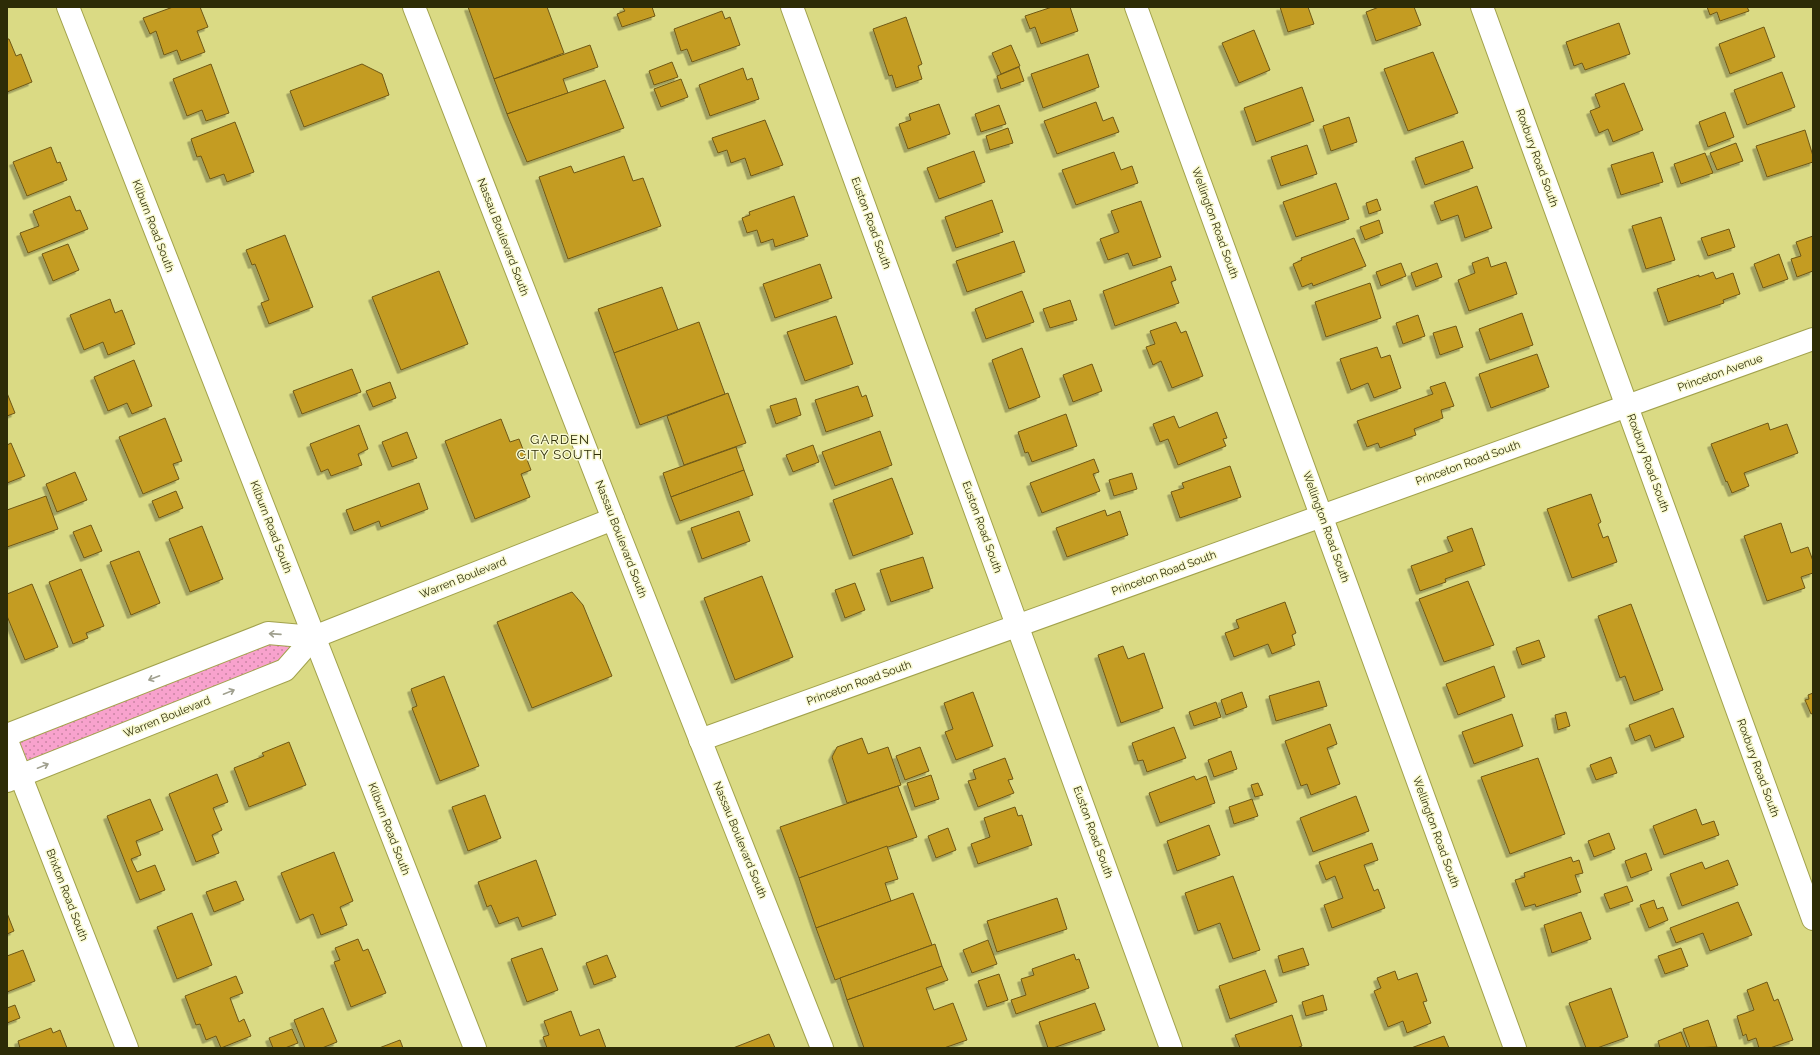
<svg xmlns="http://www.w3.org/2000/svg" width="1820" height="1055" font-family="Raleway,sans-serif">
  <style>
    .grass { fill: url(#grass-dots) }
    .building { fill: #c49c23; stroke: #6f5815; filter: url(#shadow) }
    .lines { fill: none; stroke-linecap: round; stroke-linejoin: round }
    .minor-casing { stroke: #a2a24c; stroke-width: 24 }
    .secondary-casing { stroke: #a2a24c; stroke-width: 24 }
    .minor { stroke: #fff; stroke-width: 22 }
    .secondary { stroke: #fff; stroke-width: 22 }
    .oneway { stroke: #a0a08f }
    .labels { text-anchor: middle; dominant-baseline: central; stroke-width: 3; stroke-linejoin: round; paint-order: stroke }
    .street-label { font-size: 11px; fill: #2d2c07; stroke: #f8f9cf }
    .quarter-label { font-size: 13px; letter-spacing: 1px; fill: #2d2c07; stroke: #f8f9cf }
  </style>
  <defs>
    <pattern id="grass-dots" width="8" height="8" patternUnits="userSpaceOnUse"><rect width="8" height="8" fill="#f8a2cd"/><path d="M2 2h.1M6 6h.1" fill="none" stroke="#c984a4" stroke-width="1.8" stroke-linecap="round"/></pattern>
    <filter id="shadow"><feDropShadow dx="-3.5" dy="3.5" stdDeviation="0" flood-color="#0004"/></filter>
  </defs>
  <rect width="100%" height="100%" fill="#dada84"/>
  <path class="grass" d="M268,633l46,4 -29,33 -278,111v-46z"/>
  <g class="building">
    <path d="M173,7h27l8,20 -11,4 8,21 -24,9 -4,-11 -13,5 -8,-24 -6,3 -7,-16z"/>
    <path d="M468,7h79l17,46 -70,26z"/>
    <path d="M626,7h26l3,9 -33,11 -5,-13 8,-3 -2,-3z"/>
    <path d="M1052,7h18l8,24 -37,13 -6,-17 -5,2 -5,-13z"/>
    <path d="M1280,7h28l6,17 -26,8z"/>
    <path d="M1379,7h35l7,18 -45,16 -10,-29z"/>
    <path d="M1707,7h40l2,4 -29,10 -3,-9 -7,3z"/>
    <path d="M722,11l3,8 5,-2 10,28 -48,17 -5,-13 -6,2 -7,-22z"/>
    <path d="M906,17l16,47 -4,2 4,13 -26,9 -4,-13 -3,1 -16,-47z"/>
    <path d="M1619,23l11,31 -45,16 -3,-7 -8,3 -8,-24z"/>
    <path d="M1764,27l11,30 -45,17 -11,-30z"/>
    <path d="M1254,30l16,40 -31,13 -17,-40z"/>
    <path d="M7,39h2l7,17 5,-2 11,28 -25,10z"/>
    <path d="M590,45l8,22 -35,12 5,14 -61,21 -13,-35z"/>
    <path d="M1011,45l9,21 -19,8 -9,-21z"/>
    <path d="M1433,52l25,61 -50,18 -24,-62z"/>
    <path d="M1088,54l11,33 -56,21 -12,-34z"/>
    <path d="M672,62l6,15 -24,8 -5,-14z"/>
    <path d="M211,64l18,49 -23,8 -4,-11 -15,6 -14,-37z"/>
    <path d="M362,64l20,10 7,21 -85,32 -14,-36z"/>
    <path d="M1019,67l5,14 -23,8 -4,-13z"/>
    <path d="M743,68l4,12 5,-2 7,21 -49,17 -11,-31z"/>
    <path d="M1782,72l13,35 -48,18 -13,-35z"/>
    <path d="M681,79l7,18 -27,10 -7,-18z"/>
    <path d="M605,80l19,48 -97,34 -20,-48z"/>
    <path d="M1624,83l19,47 -30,12 -5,-13 -9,4 -9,-22 10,-4 -5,-13z"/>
    <path d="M1302,87l12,34 -58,21 -12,-34z"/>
    <path d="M1096,102l7,19 10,-4 6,15 -62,22 -13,-33z"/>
    <path d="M939,104l11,30 -42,15 -9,-25 12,-4 -2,-6z"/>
    <path d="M999,105l7,19 -25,8 -6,-18z"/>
    <path d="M1725,112l9,25 -26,10 -9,-25z"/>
    <path d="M1349,117l8,25 -26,9 -8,-25z"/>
    <path d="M765,120l18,45 -32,11 -6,-18 -14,5 -4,-13 -9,3 -6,-15z"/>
    <path d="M235,122l19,50 -27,10 -3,-8 -14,5 -9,-23 -4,1 -6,-18z"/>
    <path d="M1008,128l5,15 -23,7 -4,-14z"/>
    <path d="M1805,130l8,26v6l-46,15 -11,-31z"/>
    <path d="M1463,141l10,27 -48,17 -10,-27z"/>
    <path d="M1736,143l7,18 -26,9 -7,-17z"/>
    <path d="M1307,145l10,29 -36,12 -10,-29z"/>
    <path d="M51,147l6,16 3,-1 7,18 -40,16 -14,-34z"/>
    <path d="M974,151l11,31 -46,17 -12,-31z"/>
    <path d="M1114,152l7,18 11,-4 6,17 -62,22 -14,-35z"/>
    <path d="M1653,152l10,30 -42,13 -10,-30z"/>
    <path d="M1705,153l8,20 -32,11 -7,-20z"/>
    <path d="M624,156l9,25 10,-3 18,48 -93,33 -29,-82 32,-11 3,7z"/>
    <path d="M1336,183l13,36 -53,18 -13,-35z"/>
    <path d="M1477,186l15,42 -27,10 -7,-23 -17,6 -7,-19z"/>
    <path d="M70,196l6,15 4,-1 8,19 -60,24 -8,-20 19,-7 -6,-15z"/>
    <path d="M794,196l14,40 -33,11 -2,-8 -12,4 -4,-13 -10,3 -5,-15 8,-3 -1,-3z"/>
    <path d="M1377,199l4,11 -12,4 -3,-11z"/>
    <path d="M992,200l11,32 -47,16 -11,-31z"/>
    <path d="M1141,201l20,56 -28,9 -5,-13 -20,7 -8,-21 19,-7 -8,-21z"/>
    <path d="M1661,217l14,43 -29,9 -14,-43z"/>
    <path d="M1379,220l4,13 -18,7 -5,-13z"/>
    <path d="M1729,229l6,18 -27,9 -7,-18z"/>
    <path d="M285,235l28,72 -44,17 -8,-21 8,-3 -14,-36 -3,1 -6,-15z"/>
    <path d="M1813,236v35l-16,6 -6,-18 10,-3 -5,-14z"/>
    <path d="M1354,238l12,28 -53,20 -1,-3 -10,4 -9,-23 9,-4 -1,-2z"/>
    <path d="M1014,241l11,31 -58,20 -11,-31z"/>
    <path d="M68,244l11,26 -26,11 -11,-27z"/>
    <path d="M1779,254l9,25 -25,9 -9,-24z"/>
    <path d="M1488,257l3,10 15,-5 11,32 -48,17 -11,-31 17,-7 -3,-10z"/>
    <path d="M1401,263l5,13 -25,10 -5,-14z"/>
    <path d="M1437,263l5,14 -26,10 -5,-14z"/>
    <path d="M820,264l12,34 -57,20 -12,-34z"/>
    <path d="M1171,266l5,14 -5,2 8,21 -64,23 -12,-35z"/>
    <path d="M439,271l29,73 -67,26 -29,-73z"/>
    <path d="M1713,272l3,7 17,-6 7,21 -17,6 1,3 -56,19 -11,-33 42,-14v2z"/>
    <path d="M1370,283l11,35 -55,19 -11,-35z"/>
    <path d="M662,287l16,43 -64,23 -16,-44z"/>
    <path d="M1022,291l12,31 -48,17 -11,-30z"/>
    <path d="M110,299l5,14 7,-3 13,34 -27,11 -5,-13 -19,8 -14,-35z"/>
    <path d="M1070,300l7,20 -27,8 -7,-19z"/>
    <path d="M1522,313l11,32 -43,15 -11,-31z"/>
    <path d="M1418,315l7,21 -22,8 -7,-21z"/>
    <path d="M836,316l17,48 -48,17 -18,-49z"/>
    <path d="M699,322l26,72 -85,31 -26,-72z"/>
    <path d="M1176,322l5,11 5,-2 17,45 -31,12 -11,-27 -8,4 -7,-18 9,-3 -5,-13z"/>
    <path d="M1456,326l7,21 -23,8 -7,-22z"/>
    <path d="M1377,347l4,11 9,-3 11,33 -27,10 -6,-15 -17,7 -11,-31z"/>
    <path d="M1022,348l18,49 -31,12 -17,-49z"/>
    <path d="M1537,354l12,33 -58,21 -12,-34z"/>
    <path d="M134,360l18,46 -20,8 -5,-11 -19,8 -14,-34z"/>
    <path d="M1092,364l10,27 -29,11 -10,-27z"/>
    <path d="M352,369l9,23 -59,22 -9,-23z"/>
    <path d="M390,382l6,16 -23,9 -7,-16z"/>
    <path d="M1445,382l9,24 -13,4 2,8 -29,11 2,6 -36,13 -2,-5 -11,4 -10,-26 76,-27 -3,-7z"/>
    <path d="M858,386l4,11 4,-2 7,21 -47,16 -11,-32z"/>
    <path d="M7,393l8,20 -8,3z"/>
    <path d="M728,393l18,50 -62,22 -17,-49z"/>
    <path d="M796,398l5,17 -25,9 -6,-18z"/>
    <path d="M1217,412l10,26 -4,1 3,7 -48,19 -10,-26 -8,3 -7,-18 21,-8 5,12z"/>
    <path d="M1066,414l11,32 -45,16 -4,-10 -3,1 -7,-21z"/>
    <path d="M165,418l17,43 -9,3 6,15 -36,15 -24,-57z"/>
    <path d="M501,419l9,23 9,-3 12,31 -10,4 9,23 -55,22 -30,-78z"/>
    <path d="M1768,423l2,7 17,-6 11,29 -54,20 5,13 -17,7 -5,-12 -1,1 -15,-38z"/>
    <path d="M359,425l9,24 -10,5 4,11 -31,11 -3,-7 -7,3 -11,-28z"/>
    <path d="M880,431l12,34 -57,21 -13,-34z"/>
    <path d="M407,432l10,26 -25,9 -10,-25z"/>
    <path d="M11,443l14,33 -18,7v-38z"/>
    <path d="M813,445l6,17 -26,10 -7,-17z"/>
    <path d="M736,447l8,23 -73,27 -8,-24z"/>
    <path d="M1094,459l5,13 -6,2 7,17 -58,22 -12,-30z"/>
    <path d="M1230,466l11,31 -61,21 -9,-26 13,-4 -2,-5z"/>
    <path d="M744,470l9,25 -73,26 -9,-24z"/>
    <path d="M75,472l12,28 -30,12 -11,-28z"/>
    <path d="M1132,473l5,16 -23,7 -5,-16z"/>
    <path d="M892,478l21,56 -60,22 -20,-56z"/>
    <path d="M419,483l9,26 -47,18 -2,-6 -25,10 -8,-21z"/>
    <path d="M176,491l7,17 -24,10 -7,-17z"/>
    <path d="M1591,494l10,28 -3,2 5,14 5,-2 9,26 -45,16 -25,-69z"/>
    <path d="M46,496l12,33 -51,18v-37z"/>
    <path d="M1105,510l2,6 13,-5 8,24 -61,22 -11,-29z"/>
    <path d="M739,511l11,30 -48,18 -11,-31z"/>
    <path d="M1781,523l10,30 17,-6 5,14v12l-12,4 4,11 -38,13 -23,-65z"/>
    <path d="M91,525l11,26 -18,7 -11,-26z"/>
    <path d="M202,526l21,53 -33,13 -21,-53z"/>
    <path d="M1472,528l13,37 -40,14 1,3 -26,9 -9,-25 42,-15 -6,-14z"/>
    <path d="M139,551l21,52 -29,12 -21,-53z"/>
    <path d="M923,557l10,31 -42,14 -11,-32z"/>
    <path d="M81,569l23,57 -18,7 2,5 -15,6 -24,-62z"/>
    <path d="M762,576l31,81 -58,23 -31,-82z"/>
    <path d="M1468,581l26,64 -50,17 -25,-63z"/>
    <path d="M855,583l10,27 -20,8 -10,-28z"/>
    <path d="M32,584l26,63 -33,13 -18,-44v-22z"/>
    <path d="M572,592l11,13 29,71 -80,32 -35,-86z"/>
    <path d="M1285,602l11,31 -4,2 3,10 -23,9 -4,-10 -34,13 -9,-24 14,-5 -3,-8z"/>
    <path d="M1631,604l32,86 -29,11 -9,-25 -5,2 -22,-62z"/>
    <path d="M1539,640l6,17 -23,8 -6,-17z"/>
    <path d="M1123,646l5,13 16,-6 19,55 -42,15 -23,-68z"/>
    <path d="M1494,666l11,31 -47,18 -12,-31z"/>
    <path d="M444,676l35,90 -39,15 -28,-73 5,-2 -6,-17z"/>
    <path d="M1319,681l8,25 -51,15 -7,-25z"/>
    <path d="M973,692l20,54 -37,14 -11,-28 8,-3 -9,-26z"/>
    <path d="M1242,692l5,15 -21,8 -5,-15z"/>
    <path d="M1813,693v20l-2,1 -6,-14 4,-1 -1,-4z"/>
    <path d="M1216,702l5,15 -27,9 -5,-14z"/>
    <path d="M1673,708l11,29 -29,11 -5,-13 -15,6 -6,-16z"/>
    <path d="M1566,712l4,14 -12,4 -3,-15z"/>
    <path d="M1512,714l11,32 -49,18 -12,-32z"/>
    <path d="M1330,724l7,20 -10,4 13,36 -29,11 -4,-11 -6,2 -16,-45z"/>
    <path d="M1174,727l12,31 -39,14 -4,-12 -5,1 -6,-18z"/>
    <path d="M862,738l6,16 20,-7 13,38 -54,18 -15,-46 5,-10z"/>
    <path d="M289,742l17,43 -57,22 -15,-39 30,-12 -2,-3z"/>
    <path d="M920,747l9,24 -24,9 -9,-24z"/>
    <path d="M1231,751l6,18 -23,8 -6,-17z"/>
    <path d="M1611,757l6,16 -21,7 -6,-15z"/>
    <path d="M1005,758l8,21 -5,1 6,13 -36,14 -10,-26 8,-2 -3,-9z"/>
    <path d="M1538,758l27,76 -55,20 -29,-77z"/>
    <path d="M217,774l11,28 -15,6 9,22 -10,5 7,18 -23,9 -27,-68z"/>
    <path d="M931,775l8,24 -24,8 -8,-24z"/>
    <path d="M1194,776l2,4 10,-4 9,27 -55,20 -11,-30z"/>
    <path d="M1258,783l5,12 -8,2 -4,-12z"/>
    <path d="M898,786l19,51 -118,41 -19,-51z"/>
    <path d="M485,795l16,43 -33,13 -16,-44z"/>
    <path d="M1356,796l13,35 -56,21 -13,-34z"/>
    <path d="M150,799l13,31 -27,11 5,14 -10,4 6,13 18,-7 10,25 -25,10 -33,-84z"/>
    <path d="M1252,799l6,17 -24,8 -5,-17z"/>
    <path d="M1015,807l3,9 4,-1 10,30 -54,19 -7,-20 19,-7 -6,-19z"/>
    <path d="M1696,809l6,16 12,-4 5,14 -55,20 -11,-29z"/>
    <path d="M1209,825l11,30 -43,16 -10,-30z"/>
    <path d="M948,828l8,22 -20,8 -8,-22z"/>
    <path d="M1609,833l6,16 -21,8 -6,-16z"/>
    <path d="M1372,843l6,17 -14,5 10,26 4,-2 7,19 -53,20 -8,-23 19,-7 -8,-22 -9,4 -7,-18z"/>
    <path d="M887,846l11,33 -13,4 6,18 -75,27 -17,-50z"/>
    <path d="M334,852l19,49 -13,6 7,18 -26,10 -8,-21 -13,6 -19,-47z"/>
    <path d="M1646,853l6,17 -21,8 -6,-17z"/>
    <path d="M1571,857l2,5 6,-2 4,13 -8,2 6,17 -45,15 -1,-3 -10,3 -10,-27 10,-3 -1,-4z"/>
    <path d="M536,860l20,55 -34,12 -4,-10 -19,7 -8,-19 -4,2 -9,-25z"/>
    <path d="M1728,860l10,25 -56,21 -12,-32 32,-12 3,7z"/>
    <path d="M1233,876l27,74 -27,9 -13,-36 -22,8 -13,-38z"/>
    <path d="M236,881l8,19 -30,12 -8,-20z"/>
    <path d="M1627,886l6,15 -23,8 -6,-15z"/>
    <path d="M913,893l19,52 -97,35 -19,-52z"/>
    <path d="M1057,898l10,31 -70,23 -10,-31z"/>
    <path d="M1654,900l3,9 6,-2 5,13 -19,8 -9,-23z"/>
    <path d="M1738,902l14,33 -42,16 -7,-18 -27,10 -6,-15z"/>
    <path d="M1581,912l10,27 -39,14 -8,-28z"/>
    <path d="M7,913l7,18 -7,3z"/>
    <path d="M192,913l20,52 -35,14 -20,-52z"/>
    <path d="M358,939l5,12 5,-2 18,44 -35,14 -17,-45 6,-2 -5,-12z"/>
    <path d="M988,940l9,24 -25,9 -9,-23z"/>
    <path d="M935,944l7,22 -95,34 -7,-22z"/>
    <path d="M542,948l16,42 -31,12 -16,-43z"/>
    <path d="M1303,948l6,17 -26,8 -5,-17z"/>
    <path d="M1681,948l7,18 -23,8 -7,-18z"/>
    <path d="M23,950l12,31 -28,11v-36z"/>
    <path d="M1074,954l2,6 3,-1 10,29 -73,26 -5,-14 15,-5 -5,-16 13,-4 -2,-6z"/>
    <path d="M607,955l9,22 -22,8 -8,-22z"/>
    <path d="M942,966l6,14 -22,8 8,22 19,-7 14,37 -23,8h-80l-17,-48z"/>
    <path d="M1265,970l12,32 -47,17 -11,-33z"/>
    <path d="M1395,971l3,9 19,-7 10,28 -4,1 8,21 -24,10 -4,-12 -15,6 -14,-36 7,-3 -4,-10z"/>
    <path d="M999,974l9,26 -21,7 -9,-26z"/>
    <path d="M236,976l7,17 -13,5 9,24 5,-3 7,17 -30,12 -5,-12 -10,4 -6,-16 -4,1 -11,-29z"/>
    <path d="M1767,982l7,19 4,-2 15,41 -23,8h-11l-3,-10 -8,3 -2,-7 -3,2 -6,-20 17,-6 -7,-20z"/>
    <path d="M1611,988l17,49 -31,11h-11l-17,-45z"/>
    <path d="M1323,995l4,15 -21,6 -4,-14z"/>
    <path d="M1095,1003l10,27 -52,18h-5l-9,-26z"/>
    <path d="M15,1005l5,13 -13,5v-15z"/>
    <path d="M323,1008l14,34 -15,6h-17l-11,-28z"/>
    <path d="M571,1011l9,25 19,-7 7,19h-59l-4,-11 6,-2 -5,-14z"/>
    <path d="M1292,1015l10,31 -5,2h-57l-5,-13z"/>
    <path d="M1708,1020l9,27 -27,1 -7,-19z"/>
    <path d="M51,1028l2,5 7,-3 7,18h-47l-2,-7z"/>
    <path d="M292,1029l6,14 -13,5h-12l-4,-10z"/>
    <path d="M1681,1032l6,16h-27l-2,-7z"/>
    <path d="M769,1034l6,14h-42z"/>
    <path d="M1444,1036l5,12h-38z"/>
    <path d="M400,1040l3,8h-24z"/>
  </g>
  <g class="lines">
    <g class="minor-casing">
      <g id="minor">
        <path d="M68,7l407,1041"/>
        <path d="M792,7l379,1041"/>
        <path d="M1136,7l379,1041"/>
        <path d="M1482,7l331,912"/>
        <path d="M7,735l261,-102 46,4 299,-118"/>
        <path d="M700,740l1113,-401"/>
        <path d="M7,741l120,307"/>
        <path d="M7,781l278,-111 29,-33"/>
      </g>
    </g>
    <g class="secondary-casing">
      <path id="secondary" d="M414,7l199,512 209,529"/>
    </g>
    <use href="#minor" class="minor"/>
    <use href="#secondary" class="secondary"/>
  </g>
  <defs><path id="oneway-shaft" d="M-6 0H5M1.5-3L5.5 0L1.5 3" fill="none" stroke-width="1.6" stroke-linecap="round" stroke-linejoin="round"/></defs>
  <g class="oneway">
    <use href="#oneway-shaft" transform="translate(275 634) rotate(-176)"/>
    <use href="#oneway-shaft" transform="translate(154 678) rotate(159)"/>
    <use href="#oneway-shaft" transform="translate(229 692) rotate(-22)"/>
    <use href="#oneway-shaft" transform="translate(43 766) rotate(-22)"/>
  </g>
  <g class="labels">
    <g class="street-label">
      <text transform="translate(1537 158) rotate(70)">Roxbury Road South</text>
      <text transform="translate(871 223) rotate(70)">Euston Road South</text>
      <text transform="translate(1215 223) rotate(70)">Wellington Road South</text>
      <text transform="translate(153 226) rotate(69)">Kilburn Road South</text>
      <text transform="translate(503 237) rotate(69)">Nassau Boulevard South</text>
      <text transform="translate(1720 373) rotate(-20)">Princeton Avenue</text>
      <text transform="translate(1468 463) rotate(-20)">Princeton Road South</text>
      <text transform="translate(1648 463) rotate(70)">Roxbury Road South</text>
      <text transform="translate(271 527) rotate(69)">Kilburn Road South</text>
      <text transform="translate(982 527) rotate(70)">Euston Road South</text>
      <text transform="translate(1326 527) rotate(70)">Wellington Road South</text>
      <text transform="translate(621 539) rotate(69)">Nassau Boulevard South</text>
      <text transform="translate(1164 573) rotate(-20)">Princeton Road South</text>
      <text transform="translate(463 578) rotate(-22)">Warren Boulevard</text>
      <text transform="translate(859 683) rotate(-20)">Princeton Road South</text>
      <text transform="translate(167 717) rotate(-22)">Warren Boulevard</text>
      <text transform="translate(1758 768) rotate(70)">Roxbury Road South</text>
      <text transform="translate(389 829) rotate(69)">Kilburn Road South</text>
      <text transform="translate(1093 832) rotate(70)">Euston Road South</text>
      <text transform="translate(1436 832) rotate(70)">Wellington Road South</text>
      <text transform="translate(740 840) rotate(68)">Nassau Boulevard South</text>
      <text transform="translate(67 895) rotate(69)">Brixton Road South</text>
    </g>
    <g class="quarter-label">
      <text x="560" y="439">GARDEN<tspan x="560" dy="15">CITY SOUTH</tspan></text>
    </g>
  </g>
  <rect width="1820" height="1055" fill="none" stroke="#2d2c07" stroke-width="16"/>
</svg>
